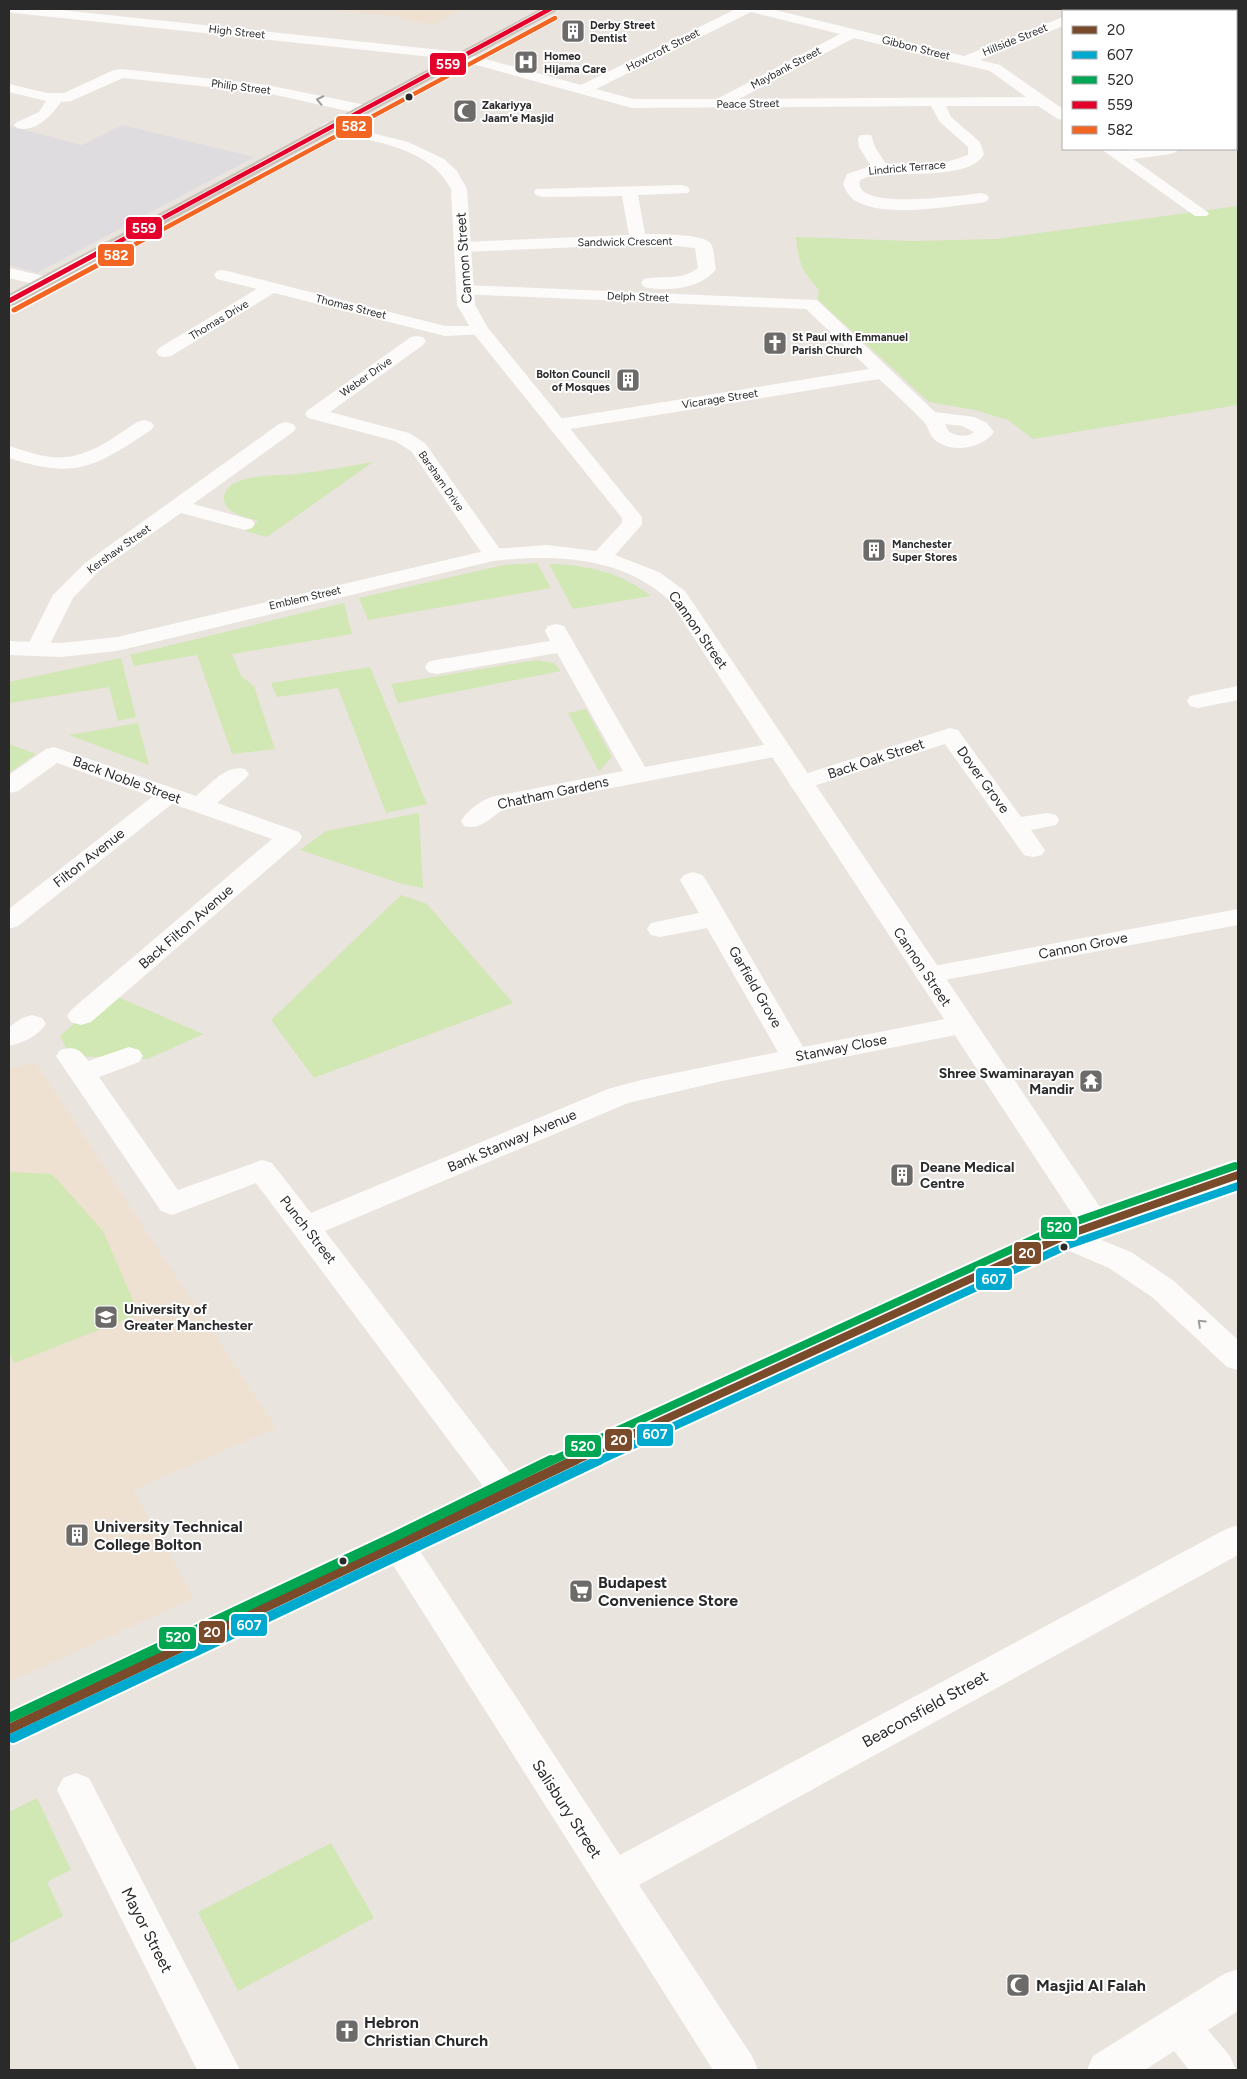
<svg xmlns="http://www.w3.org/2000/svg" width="1247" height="2079" font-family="Figtree,sans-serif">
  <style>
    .industrial { fill: #dfdcdf }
    .education { fill: #eee1d2 }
    .green { fill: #d1e7b4 }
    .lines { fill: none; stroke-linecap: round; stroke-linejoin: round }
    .pedestrian { fill: #fcfbfa; fill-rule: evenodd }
    .minor { fill: #fcfbfa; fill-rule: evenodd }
    .tertiary { fill: #fcfbfa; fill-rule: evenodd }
    .primary { fill: #cbc4b9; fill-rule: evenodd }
    .bus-1-far1-casing { stroke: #fff; stroke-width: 12 }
    .bus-1-casing { stroke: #fff; stroke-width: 14 }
    .bus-2-far1-casing { stroke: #fff; stroke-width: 12 }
    .bus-2-casing { stroke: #fff; stroke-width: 14 }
    .bus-3-far1-casing { stroke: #fff; stroke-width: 12 }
    .bus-3-casing { stroke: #fff; stroke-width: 14 }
    .bus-4-far1-casing { stroke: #fff; stroke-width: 6 }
    .bus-4-casing { stroke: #fff; stroke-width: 8 }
    .bus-5-far1-casing { stroke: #fff; stroke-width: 6 }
    .bus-5-casing { stroke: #fff; stroke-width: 8 }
    .bus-1-far1 { stroke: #7a4b2a; stroke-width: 8 }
    .bus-1 { stroke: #7a4b2a; stroke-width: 10 }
    .bus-2-far1 { stroke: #00a9ce; stroke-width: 8 }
    .bus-2 { stroke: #00a9ce; stroke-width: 10 }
    .bus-3-far1 { stroke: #00a651; stroke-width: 8 }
    .bus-3 { stroke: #00a651; stroke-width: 10 }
    .bus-4-far1 { stroke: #e4002b; stroke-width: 4.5 }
    .bus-4 { stroke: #e4002b; stroke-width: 5 }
    .bus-5-far1 { stroke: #f26522; stroke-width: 4.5 }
    .bus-5 { stroke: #f26522; stroke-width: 5 }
    .oneway { stroke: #9e9d9c }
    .bus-dot { fill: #2a2a2a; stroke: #fff; stroke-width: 2 }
    .labels { text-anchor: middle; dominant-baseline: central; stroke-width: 4; stroke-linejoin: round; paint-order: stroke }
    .far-poi-label { font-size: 11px; font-weight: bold; fill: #2a2a2a; stroke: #fff; text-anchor: start }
    .far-street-label { font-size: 11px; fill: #2a2a2a; stroke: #fff }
    .street-label { font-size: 14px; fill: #2a2a2a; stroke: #fff }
    .poi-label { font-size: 14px; font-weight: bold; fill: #2a2a2a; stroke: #fff; text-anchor: start }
    .near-poi-label { font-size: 16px; font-weight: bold; fill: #2a2a2a; stroke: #fff; text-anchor: start }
    .near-street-label { font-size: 16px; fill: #2a2a2a; stroke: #fff }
    .line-badge { stroke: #fff; stroke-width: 2 }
    .badge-label { font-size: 14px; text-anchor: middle; font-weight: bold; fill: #fff }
  </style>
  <rect width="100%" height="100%" fill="#eae4df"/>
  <path class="industrial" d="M122,125l132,32 -217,116 -28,-8v-139l73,19z"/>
  <g class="education">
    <path d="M320,9h143l-31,16 -33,-6 4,-2z"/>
    <path d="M35,1062l241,366 -143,62 61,108 -185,84v-614z"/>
  </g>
  <g class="green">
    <path d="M1238,206v199l-205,34 -25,-19 -33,-10 -46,-8 -112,-103 2,-9c-18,-21 -20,-26 -23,-53l116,4 84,-2z"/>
    <path d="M373,462l-106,75 -22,-6 13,-10c-12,-4 -36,-8 -34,-25 1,-5 4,-9 9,-12 19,-10 43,-8 64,-10 25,-3 51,-8 76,-12z"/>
    <path d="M537,563l14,25 -183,32 -9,-22 145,-33z"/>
    <path d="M549,564c39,1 71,8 102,32l-78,13z"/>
    <path d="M344,603l8,31 -120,20 9,22 13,10 21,63 -43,5 -35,-99 -63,11 -4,-11z"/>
    <path d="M121,658l15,59 -18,4 -9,-34 -99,16 -1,-21z"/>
    <path d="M536,660l18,3 7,8 -163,32 -7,-19z"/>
    <path d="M370,667l57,137 -41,9 -48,-125 -61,9 -6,-14z"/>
    <path d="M586,709l26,48 -13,14 -31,-58z"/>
    <path d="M138,723l11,42 -80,-30z"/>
    <path d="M9,744l27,10 -27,19z"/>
    <path d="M419,813l4,75 -21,-4 -102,-34 26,-19z"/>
    <path d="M401,895l26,9 86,99 -199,75 -43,-58z"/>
    <path d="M109,993l94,41 -55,25 -78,-3 -10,-20z"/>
    <path d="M9,1172l43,2 51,57 36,83 -124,49 -6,-9z"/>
    <path d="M37,1798l34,72 -24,12 16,34 -54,28v-132z"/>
    <path d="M331,1843l43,75 -136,73 -40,-79z"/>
  </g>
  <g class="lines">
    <path class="pedestrian" d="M169,788l8,2 4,5 -4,5 -159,126 -9,3v-20l152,-119z"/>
    <g class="minor">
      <path d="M736,9h35l193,47 99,-39v9l-83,34 20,5 63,44v11l-5,-1 -20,-13h-92l5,11 29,25 4,12c-14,27 -87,17 -114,22l-10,4c-9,32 105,15 121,13l6,2 2,3 -2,3 -6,2c-35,3 -96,16 -127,-3 -5,-4 -9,-10 -11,-16l4,-10 24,-8 -12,-19 -1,-9 3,-3h10l4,12 11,17 61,-2 21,-7v-8l-28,-25 -9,-16 -299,2 -177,-49 -2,-3 2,-3 5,-1 121,33zM751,12l89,22 -123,65h-84l-37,-10zM854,38l136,33 36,26 -287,2z"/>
      <path d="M1082,9h21l2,2h-21z"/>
      <rect x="1236" y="43" width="2" height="9"/>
      <path d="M122,69l145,16 94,19 5,2 3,3 -3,3 -5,2 -94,-21 -144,-15 -52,23 -10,1c-10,14 -26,31 -44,26l-3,-3 3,-3 22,-10 7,-11 -37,-9v-8l38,9h17l50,-23z"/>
      <path d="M1236,113l2,1v11l-2,-1z"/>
      <path d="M1238,134v10l-2,1v-10z"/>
      <path d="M1101,149h18l3,2 16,-2h40l-2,3 -6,2 -37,5 76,54 -2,3h-12z"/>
      <path d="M682,185l6,2 2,3 -2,3 -50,2 7,39c13,0 55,0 64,8 6,4 5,20 7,27 -14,20 -51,23 -72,18l-3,-4 3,-4c19,-4 38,2 54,-11l-3,-20 -37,-4 -196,8 -6,-1 -2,-4 2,-4 6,-1 167,-7 -7,-39 -80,1 -6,-2 -2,-3 2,-3z"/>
      <path d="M9,268l43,10 3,4 -3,4 -6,1 -37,-9z"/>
      <path d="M223,270l222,56h41l3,4 -3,4 -41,2 -171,-43 -103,63 -6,1 -6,-1 -3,-4 3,-4 98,-59 -40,-10 -3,-4 3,-4z"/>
      <path d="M465,285l352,15 118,112 39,5 13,6 7,9c-12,17 -44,22 -60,7 -5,-4 -5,-12 -10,-17 -14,-15 -30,-29 -45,-43l-321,52 -7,-2 -3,-4 3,-4 7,-2 311,-50 -63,-60 -347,-15 -3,-4 3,-4zM945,424l17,2 12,6c-8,6 -16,4 -25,0z"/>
      <path d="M417,336l6,1 3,4 -3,4 -93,67 79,21 16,10 79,112 -4,4 -7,2 -7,-2 -75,-108 -16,-10 -87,-23 -3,-4 3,-4 103,-73z"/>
      <path d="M144,420l7,2 3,4 -3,4c-56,37 -75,50 -142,28v-12c14,4 27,9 41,11 34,4 60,-17 87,-35z"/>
      <path d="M286,422l7,2 3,4 -3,4 -100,72 59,16 3,4 -3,4 -7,2 -64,-17 -82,58 -26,27 -28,56 -8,2 -8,-2 -3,-5 27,-54 32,-32 194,-139z"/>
      <path d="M556,624l8,2 3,5 78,136 134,-25 8,2 4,5 -4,5 -8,2 -272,52c-16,7 -24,23 -43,18l-3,-5c7,-11 18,-19 30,-24l132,-26 -66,-118 -121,21 -8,-2 -3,-5 3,-5 8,-2 114,-19 -5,-10 3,-5z"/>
      <path d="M1238,686v14l-40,8 -8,-2 -3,-5 3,-5z"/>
      <path d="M950,728l8,2 63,87 26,-4 9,2 3,5 -3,5 -25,5 14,20 -3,5 -9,2 -9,-2 -79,-111 -144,46 -9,-2 -3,-5 3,-5z"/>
      <path d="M54,747l142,49c15,-12 30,-32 49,-27l4,5 -4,5 -28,24 82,29 3,5 -3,5 -208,180 -10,3 -10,-3 -4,-6 4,-6 201,-171 -215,-76 -39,28 -9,2v-18l37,-26z"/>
      <path d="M693,872l9,3 4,5 97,167 158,-31 10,3 4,6 -4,6 -10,3 -239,47 -94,22 -303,128 193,252 5,9 -5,9 -12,4 -12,-4 -238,-318 -73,28 -11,4 -11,-4 -105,-155 4,-6c15,-4 20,-1 28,11l41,-14 10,3 4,6 -4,6 -40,15 79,113 84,-30 10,3 39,50 297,-124 33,-9 137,-28 -71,-124 -47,9 -9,-2 -4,-6 4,-6 48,-10 -19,-33 4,-5z"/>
      <path d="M1238,909v16l-310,58 -9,-2 -4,-6 4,-6 9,-2z"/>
      <path d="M32,1015l10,3 4,6c-9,13 -22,18 -37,22v-19l13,-9z"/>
      <path d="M1064,1225l67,27 43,29 64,59v30l-11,-3 -75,-70 -43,-29 -56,-24 -4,-8 4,-8z"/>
      <path d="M1238,1525v30l-599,330 113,171 6,14h-45l-332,-524 5,-10 12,-4 12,4 210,319 606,-326z"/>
      <path d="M76,1773l13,5 151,292h-43l-140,-280 6,-12z"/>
      <path d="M1238,1969v42l-30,19 22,26 6,14h-47l-15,-19 -29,19h-58l6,-14 131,-82z"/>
    </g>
    <g class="tertiary">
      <path d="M9,9h42l409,43 5,1 2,3 -2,3 -5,1 -446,-47 -5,-1z"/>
      <path d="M328,122l80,20 36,17 13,12 10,18 8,116 13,23 154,189v7l-3,4 -24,27 44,17 26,19 421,625 4,8 -4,8 -11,3 -11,-3 -415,-632c-47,-44 -116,-46 -176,-39l-376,90 -56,6 -52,-2v-14l52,2 56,-6 376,-88 54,-4 49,6 26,-28v-5l-148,-184 -17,-29 -6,-116c-23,-45 -85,-48 -128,-59l-3,-3 3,-3z"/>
    </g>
    <g class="primary">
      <path d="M540,9h17l-2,3 -540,293 -6,1v-12z"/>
      <path d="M1238,1165v21l-163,58 -557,257 -108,55 -401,189v-33l377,-176 108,-53 559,-255z"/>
    </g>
    <g class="bus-1-far1-casing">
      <path id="bus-1-far1" d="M572,1462l492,-226 174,-61"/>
    </g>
    <g class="bus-1-casing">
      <path id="bus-1" d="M9,1729l566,-269"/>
    </g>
    <g class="bus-2-far1-casing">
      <path id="bus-2-far1" d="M596,1462l472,-217 170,-59"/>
    </g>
    <g class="bus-2-casing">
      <path id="bus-2" d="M13,1738l586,-278"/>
    </g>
    <g class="bus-3-far1-casing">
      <path id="bus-3-far1" d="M549,1462l511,-235 175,-61"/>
    </g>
    <g class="bus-3-casing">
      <path id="bus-3" d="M9,1718l385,-181 157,-77"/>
    </g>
    <g class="bus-4-far1-casing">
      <path id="bus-4-far1" d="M96,254l454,-245"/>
    </g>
    <g class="bus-4-casing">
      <path id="bus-4" d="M9,301l89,-48"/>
    </g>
    <g class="bus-5-far1-casing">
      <path id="bus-5-far1" d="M117,254l438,-236"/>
    </g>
    <g class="bus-5-casing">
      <path id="bus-5" d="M14,310l106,-57"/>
    </g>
    <use href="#bus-1-far1" class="bus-1-far1"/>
    <use href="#bus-1" class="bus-1"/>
    <use href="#bus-2-far1" class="bus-2-far1"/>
    <use href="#bus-2" class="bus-2"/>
    <use href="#bus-3-far1" class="bus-3-far1"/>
    <use href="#bus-3" class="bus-3"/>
    <use href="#bus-4-far1" class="bus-4-far1"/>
    <use href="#bus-4" class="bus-4"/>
    <use href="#bus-5-far1" class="bus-5-far1"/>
    <use href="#bus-5" class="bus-5"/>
  </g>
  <defs><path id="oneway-chevron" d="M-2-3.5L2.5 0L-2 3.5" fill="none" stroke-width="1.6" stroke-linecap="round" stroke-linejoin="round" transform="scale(1.25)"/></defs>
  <g class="oneway">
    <use href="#oneway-chevron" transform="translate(320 100) rotate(-168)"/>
    <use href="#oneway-chevron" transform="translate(1201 1323) rotate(-137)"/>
  </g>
  <defs>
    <g id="building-square" transform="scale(1.25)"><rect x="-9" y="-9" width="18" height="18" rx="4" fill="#6d6b69" stroke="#fff"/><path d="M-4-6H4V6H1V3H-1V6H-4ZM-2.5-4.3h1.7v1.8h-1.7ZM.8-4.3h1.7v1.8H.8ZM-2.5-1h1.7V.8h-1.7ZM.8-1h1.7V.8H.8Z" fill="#fff"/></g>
    <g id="hospital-square" transform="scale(1.25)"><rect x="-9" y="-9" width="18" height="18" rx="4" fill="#6d6b69" stroke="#fff"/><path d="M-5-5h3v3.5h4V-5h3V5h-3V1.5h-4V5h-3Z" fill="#fff"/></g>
    <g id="mosque-square" transform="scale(1.25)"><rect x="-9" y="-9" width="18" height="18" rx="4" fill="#6d6b69" stroke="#fff"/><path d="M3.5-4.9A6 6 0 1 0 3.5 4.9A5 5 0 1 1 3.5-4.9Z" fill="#fff"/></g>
    <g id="church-square" transform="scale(1.25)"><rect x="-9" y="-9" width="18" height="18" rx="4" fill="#6d6b69" stroke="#fff"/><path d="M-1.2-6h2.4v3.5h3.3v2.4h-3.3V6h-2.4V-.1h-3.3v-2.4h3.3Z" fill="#fff"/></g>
    <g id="temple-square" transform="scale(1.25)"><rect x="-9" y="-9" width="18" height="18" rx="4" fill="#6d6b69" stroke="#fff"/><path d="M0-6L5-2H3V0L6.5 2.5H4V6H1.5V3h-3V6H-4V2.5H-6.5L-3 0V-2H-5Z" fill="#fff"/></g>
    <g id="university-square" transform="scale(1.25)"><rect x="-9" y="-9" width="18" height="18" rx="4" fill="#6d6b69" stroke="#fff"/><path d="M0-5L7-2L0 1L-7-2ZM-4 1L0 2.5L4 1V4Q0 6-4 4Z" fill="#fff"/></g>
    <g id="supermarket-square" transform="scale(1.25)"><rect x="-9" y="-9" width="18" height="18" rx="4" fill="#6d6b69" stroke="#fff"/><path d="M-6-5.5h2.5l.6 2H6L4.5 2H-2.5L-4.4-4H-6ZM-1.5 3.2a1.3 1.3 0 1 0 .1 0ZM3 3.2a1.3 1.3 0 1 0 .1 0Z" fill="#fff"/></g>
  </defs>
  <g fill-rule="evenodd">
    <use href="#building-square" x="573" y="31"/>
    <use href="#hospital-square" x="526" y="62"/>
    <use href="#mosque-square" x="465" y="111"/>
    <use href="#church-square" x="775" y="343"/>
    <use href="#building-square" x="628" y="380"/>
    <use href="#building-square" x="874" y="550"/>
    <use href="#temple-square" x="1091" y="1081"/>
    <use href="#building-square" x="902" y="1175"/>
    <use href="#university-square" x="106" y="1317"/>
    <use href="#building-square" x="77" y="1535"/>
    <use href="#supermarket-square" x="581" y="1591"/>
    <use href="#mosque-square" x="1018" y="1985"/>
    <use href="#church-square" x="347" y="2031"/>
  </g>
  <g class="bus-dot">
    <circle cx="409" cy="97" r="4.5"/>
    <circle cx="1064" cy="1247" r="4.5"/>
    <circle cx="343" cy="1561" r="4.5"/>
  </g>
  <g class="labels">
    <g class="far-poi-label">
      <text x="590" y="25">Derby Street<tspan x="590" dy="13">Dentist</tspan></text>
      <text x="544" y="56">Homeo<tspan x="544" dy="13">Hijama Care</tspan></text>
      <text x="482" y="105">Zakariyya<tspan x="482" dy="13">Jaam'e Masjid</tspan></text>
      <text x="792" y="337">St Paul with Emmanuel<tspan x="792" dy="13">Parish Church</tspan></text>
      <text x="610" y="374" text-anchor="end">Bolton Council<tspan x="610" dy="13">of Mosques</tspan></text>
      <text x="892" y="544">Manchester<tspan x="892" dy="13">Super Stores</tspan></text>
    </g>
    <g class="far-street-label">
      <text transform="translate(237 32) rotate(6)">High Street</text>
      <text transform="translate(1015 40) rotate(-22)">Hillside Street</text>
      <text transform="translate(916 48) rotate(14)">Gibbon Street</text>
      <text transform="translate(663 50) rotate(-27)">Howcroft Street</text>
      <text transform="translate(786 68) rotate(-28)">Maybank Street</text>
      <text transform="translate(241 87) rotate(7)">Philip Street</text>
      <text transform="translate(748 104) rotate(-1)">Peace Street</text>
      <text transform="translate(907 168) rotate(-5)">Lindrick Terrace</text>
      <text transform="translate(625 242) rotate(-1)">Sandwick Crescent</text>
      <text transform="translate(638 297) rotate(2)">Delph Street</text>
      <text transform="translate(351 307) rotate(14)">Thomas Street</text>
      <text transform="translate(219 320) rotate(-31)">Thomas Drive</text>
      <text transform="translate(366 377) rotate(-35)">Weber Drive</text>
      <text transform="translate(720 399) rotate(-9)">Vicarage Street</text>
      <text transform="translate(441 481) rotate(55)">Barsham Drive</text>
      <text transform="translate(119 549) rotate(-36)">Kershaw Street</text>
      <text transform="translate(305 598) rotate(-13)">Emblem Street</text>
    </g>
    <g class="street-label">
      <text transform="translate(464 258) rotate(-94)">Cannon Street</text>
      <text transform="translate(698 630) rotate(55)">Cannon Street</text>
      <text transform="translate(876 759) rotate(-18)">Back Oak Street</text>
      <text transform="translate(127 780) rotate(20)">Back Noble Street</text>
      <text transform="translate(983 780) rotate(54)">Dover Grove</text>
      <text transform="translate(553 793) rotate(-12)">Chatham Gardens</text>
      <text transform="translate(89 858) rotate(-38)">Filton Avenue</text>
      <text transform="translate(186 927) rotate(-41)">Back Filton Avenue</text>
      <text transform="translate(1083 946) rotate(-11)">Cannon Grove</text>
      <text transform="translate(922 967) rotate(56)">Cannon Street</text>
      <text transform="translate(755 987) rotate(60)">Garfield Grove</text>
      <text transform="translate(841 1048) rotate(-11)">Stanway Close</text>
      <text transform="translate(512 1141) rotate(-23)">Bank Stanway Avenue</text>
      <text transform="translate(308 1230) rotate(52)">Punch Street</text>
    </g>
    <g class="poi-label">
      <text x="1074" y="1073" text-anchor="end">Shree Swaminarayan<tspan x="1074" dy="16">Mandir</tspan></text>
      <text x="920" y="1167">Deane Medical<tspan x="920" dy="16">Centre</tspan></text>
      <text x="124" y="1309">University of<tspan x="124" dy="16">Greater Manchester</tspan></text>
    </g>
    <g class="near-poi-label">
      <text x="94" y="1526">University Technical<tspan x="94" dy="18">College Bolton</tspan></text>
      <text x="598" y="1582">Budapest<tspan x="598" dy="18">Convenience Store</tspan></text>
      <text x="1036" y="1985">Masjid Al Falah</text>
      <text x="364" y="2022">Hebron<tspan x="364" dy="18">Christian Church</tspan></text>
    </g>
    <g class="near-street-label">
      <text transform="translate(925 1709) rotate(-29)">Beaconsfield Street</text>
      <text transform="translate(567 1809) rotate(57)">Salisbury Street</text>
      <text transform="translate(147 1930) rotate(63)">Mayor Street</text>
    </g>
  </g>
  <g class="line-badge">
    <rect x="429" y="52" width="38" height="24" rx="5" fill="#e4002b"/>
    <rect x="335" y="115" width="38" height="24" rx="5" fill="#f26522"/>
    <rect x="125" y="216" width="38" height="24" rx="5" fill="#e4002b"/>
    <rect x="97" y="243" width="38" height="24" rx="5" fill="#f26522"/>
    <rect x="1040" y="1216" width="38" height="24" rx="5" fill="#00a651"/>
    <rect x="1013" y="1241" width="29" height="24" rx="5" fill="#7a4b2a"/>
    <rect x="975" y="1267" width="38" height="24" rx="5" fill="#00a9ce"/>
    <rect x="636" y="1423" width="38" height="24" rx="5" fill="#00a9ce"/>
    <rect x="604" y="1428" width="29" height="24" rx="5" fill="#7a4b2a"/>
    <rect x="564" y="1434" width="38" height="24" rx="5" fill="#00a651"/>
    <rect x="230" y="1613" width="38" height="24" rx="5" fill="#00a9ce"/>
    <rect x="198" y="1620" width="28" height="24" rx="5" fill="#7a4b2a"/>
    <rect x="158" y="1626" width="39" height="24" rx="5" fill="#00a651"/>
  </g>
  <g class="badge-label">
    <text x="448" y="69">559</text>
    <text x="354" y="131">582</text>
    <text x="144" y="233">559</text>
    <text x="116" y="260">582</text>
    <text x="1059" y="1232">520</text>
    <text x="1027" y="1258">20</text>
    <text x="994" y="1284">607</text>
    <text x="655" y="1439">607</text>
    <text x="619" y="1445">20</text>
    <text x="583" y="1451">520</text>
    <text x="249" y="1630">607</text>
    <text x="212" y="1637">20</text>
    <text x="178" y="1642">520</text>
  </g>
  <rect width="1247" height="2079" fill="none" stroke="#2a2a2a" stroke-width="20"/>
  <rect x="1062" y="10" width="175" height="140" fill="#ffffff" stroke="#aaaaaa"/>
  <rect x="1072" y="26" width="25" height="8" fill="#7a4b2a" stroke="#aaaaaa"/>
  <text x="1107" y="35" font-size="15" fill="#2a2a2a">20</text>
  <rect x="1072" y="51" width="25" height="8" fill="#00a9ce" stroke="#aaaaaa"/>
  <text x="1107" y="60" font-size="15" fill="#2a2a2a">607</text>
  <rect x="1072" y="76" width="25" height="8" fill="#00a651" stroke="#aaaaaa"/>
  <text x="1107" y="85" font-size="15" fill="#2a2a2a">520</text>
  <rect x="1072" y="101" width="25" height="8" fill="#e4002b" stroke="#aaaaaa"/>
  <text x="1107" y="110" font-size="15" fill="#2a2a2a">559</text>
  <rect x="1072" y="126" width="25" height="8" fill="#f26522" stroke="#aaaaaa"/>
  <text x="1107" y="135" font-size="15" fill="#2a2a2a">582</text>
</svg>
